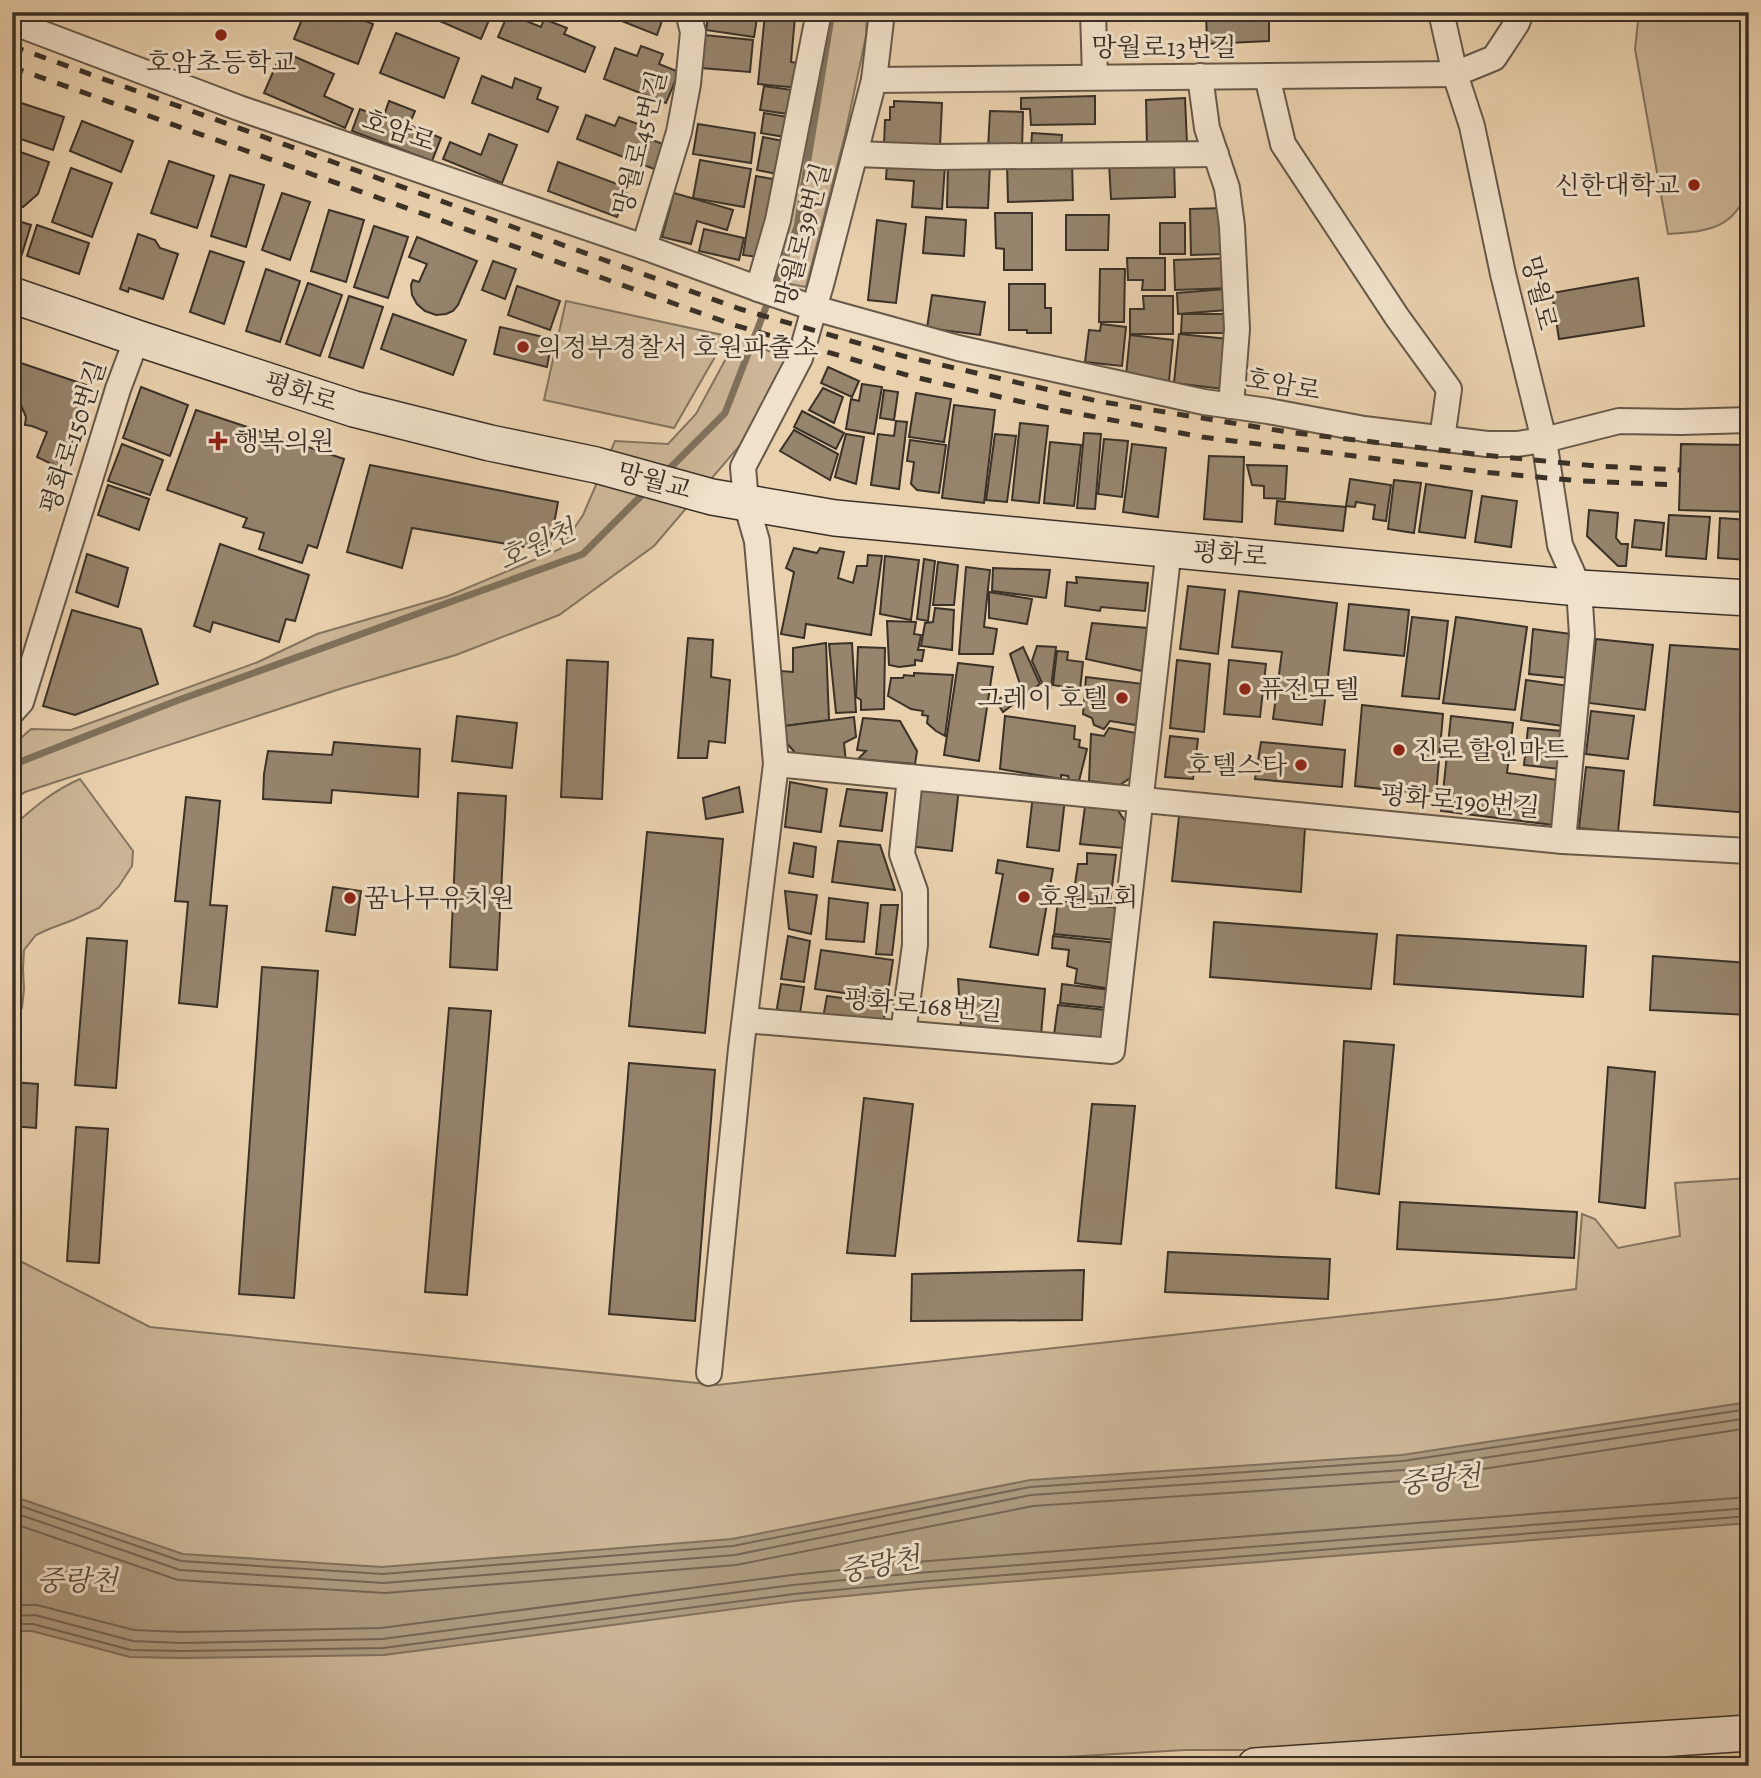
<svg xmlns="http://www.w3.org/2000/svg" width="1761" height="1778" font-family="Alegreya,'Noto Serif KR',serif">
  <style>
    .green { fill: #ccb697; stroke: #84745f; stroke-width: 2 }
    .water { fill: #ae9b80; stroke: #80715c; stroke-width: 2 }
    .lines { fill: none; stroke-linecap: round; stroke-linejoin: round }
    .shore { stroke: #746654; stroke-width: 2 }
    .stream { stroke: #80715c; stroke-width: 7 }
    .building { fill: #96846d; stroke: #3b3127; stroke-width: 2 }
    .street-casing { stroke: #675949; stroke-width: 28 }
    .secondary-casing { stroke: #3b3127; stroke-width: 38 }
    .street { stroke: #f1e1ca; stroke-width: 24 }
    .secondary { stroke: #f1e1ca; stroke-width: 35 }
    .rail { stroke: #3b3127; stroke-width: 5; stroke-dasharray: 12 12; stroke-linecap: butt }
    .poi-dot { fill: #8f2418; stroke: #f1e1ca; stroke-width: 2.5 }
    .labels { text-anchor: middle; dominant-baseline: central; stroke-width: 6; stroke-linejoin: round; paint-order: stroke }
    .street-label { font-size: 26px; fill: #3b3127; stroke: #f1e1ca }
    .poi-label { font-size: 26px; fill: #3b3127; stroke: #f1e1ca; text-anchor: start }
    .water-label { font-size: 28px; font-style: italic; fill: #584c3d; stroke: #f1e1ca }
  </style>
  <rect width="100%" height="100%" fill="#ead1ae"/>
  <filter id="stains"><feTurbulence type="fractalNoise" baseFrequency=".00286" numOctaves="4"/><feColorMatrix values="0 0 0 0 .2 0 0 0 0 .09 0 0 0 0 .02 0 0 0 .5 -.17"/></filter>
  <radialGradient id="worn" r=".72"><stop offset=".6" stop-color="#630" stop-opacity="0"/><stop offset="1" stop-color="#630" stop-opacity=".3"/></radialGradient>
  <g class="green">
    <path d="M824,12h43l-1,24 -21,99 -39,152 -37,-7z"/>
    <path d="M1639,12h110v174c-14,44 -41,45 -81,48l-33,-185z"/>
    <path d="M566,301l161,35 -53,92 -130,-28z"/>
    <path d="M736,340l51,17 -46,87 -87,102 -95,69 -103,40 -113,33 -318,104 -13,9v-55l19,-17 40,1 187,-68 59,-28 131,-38 112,-47 23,-34 32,-74 53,3 28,-30z"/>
    <path d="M80,779l53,72 -1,15 -13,20 -20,22 -26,12 -24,9 -13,6 -12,15 -1,19 1,20 -2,19 -10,12v-193c21,-19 42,-37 68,-48z"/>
    <path d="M1749,1178v540l-495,32h-69l-276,16h-897v-509l138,70 567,58 783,-86 76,-10 6,-75 13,5 23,29 62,-12 -5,-53z"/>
  </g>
  <path class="water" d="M1749,1402v121l-831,66 -123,12 -411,54 -202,3 -52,-1 -98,-26h-20v-135l171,58 199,13 350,-28 298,-59 372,-25z"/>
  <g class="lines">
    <g class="shore">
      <path d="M12,1503l169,58 202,13 350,-28 297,-59 373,-26 346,-52"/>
      <path d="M12,1512l168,58 204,13 351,-28 296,-60 373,-25 345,-52"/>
      <path d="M12,1523l166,57 207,13 351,-28 297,-59 372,-25 344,-53"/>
      <path d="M12,1605h25l97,25 48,2 199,-4 411,-53 124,-13 833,-65"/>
      <path d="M12,1616l23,-1 98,26 49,2 200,-4 411,-54 124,-12 832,-65"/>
      <path d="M12,1624h21l98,26 51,1 201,-3 411,-54 124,-12 831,-66"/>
    </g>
    <g class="stream">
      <path d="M664,474l61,-61 72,-186 35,-215"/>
      <path d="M12,765l164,-64 407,-147 65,-65"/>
    </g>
  </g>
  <g class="building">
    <path d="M305,12h38l30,12 -15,40 -64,-25z"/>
    <path d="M419,12h72l1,1 -11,26z"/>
    <path d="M599,12h66l-8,23z"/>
    <path d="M709,12h49l-4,25 -48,-7z"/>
    <path d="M1206,12h63v29l-62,3z"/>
    <path d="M508,14l33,13 3,-8 23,9 -3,6 31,13 -10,25 -87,-35z"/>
    <path d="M765,14l30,3 -4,45 12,2 -3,24 -42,-4z"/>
    <path d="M396,33l63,25 -15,40 -64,-25z"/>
    <path d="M704,35l49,5 -3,32 -49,-4z"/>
    <path d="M641,46l22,8 -4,10 20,8 -13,31 -62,-24 11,-31 22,8z"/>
    <path d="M282,51l52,23 -10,22 29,13 -8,19 -81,-35z"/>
    <path d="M482,76l30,12 3,-10 26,10 -4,11 21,8 -10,25 -76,-29z"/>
    <path d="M764,86l35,5 -4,24 -35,-5z"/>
    <path d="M1095,96v28l-64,1 -1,-16h-9v-11z"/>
    <path d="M1185,98l2,46 -40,2 -1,-46z"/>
    <path d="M12,100l52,17 -11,33 -41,-14z"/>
    <path d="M389,101l26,10 -6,14 32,13 -9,23 -80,-30 8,-22 23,9z"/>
    <path d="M894,101l48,2 -2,43 -56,-2 1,-24h5v-13h4z"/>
    <path d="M990,111l33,1 -1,38 -34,-1z"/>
    <path d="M764,113l30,5 -3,20 -30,-5z"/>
    <path d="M586,115l29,11 4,-9 27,10 -4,9 26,10 -9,25 -82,-32z"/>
    <path d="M82,121l51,20 -12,31 -51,-21z"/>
    <path d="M698,124l57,9 -4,30 -58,-9z"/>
    <path d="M1032,133l30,2 -1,15 -30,-2z"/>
    <path d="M489,134l28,11 -15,38 -59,-24 7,-17 31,13z"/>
    <path d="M763,137l25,5 -6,33 -25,-5z"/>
    <path d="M12,149l37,13 -11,32 -15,13 -11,-4z"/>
    <path d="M700,160l51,9 -7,38 -51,-9z"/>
    <path d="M1174,160l1,37 -64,2 -2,-37z"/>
    <path d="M169,161l45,15 -17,52 -46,-15z"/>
    <path d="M558,162l70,26 -11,29 -69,-26z"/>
    <path d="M887,162l58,3 -3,44 -30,-2 2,-26 -28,-2z"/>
    <path d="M948,163l42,1 -2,44 -41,-1z"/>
    <path d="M1072,163l1,37 -65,2 -1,-37z"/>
    <path d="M71,168l41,15 -20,54 -40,-15z"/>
    <path d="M230,175l34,10 -18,62 -35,-11z"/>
    <path d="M756,176l22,4 -13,78 -22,-3z"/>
    <path d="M282,193l28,9 -20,58 -28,-10z"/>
    <path d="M674,193l59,17 -6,20 -30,-9 -6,23 -29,-7z"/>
    <path d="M1223,208l1,46 -33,1 -1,-46z"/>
    <path d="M329,210l35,10 -18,62 -35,-11z"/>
    <path d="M995,213h37v57h-28v-21l-8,-1z"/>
    <path d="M1066,215h43l-1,35h-42z"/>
    <path d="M926,217l40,3 -2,36 -41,-3z"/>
    <path d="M12,219l19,6 -10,32 -9,-3z"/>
    <path d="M877,220l29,4 -10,79 -28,-3z"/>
    <rect x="1160" y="223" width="25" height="31"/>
    <path d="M37,225l52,18 -10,31 -52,-18z"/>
    <path d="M374,226l34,11 -20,61 -34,-11z"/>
    <path d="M704,229l40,9 -5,22 -40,-9z"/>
    <path d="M138,234l17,6 5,8 18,6 -15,45 -34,-11 -1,4 -8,-3z"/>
    <path d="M417,237l60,24 -19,44 -5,6 -7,3 -10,1 -11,-4 -8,-7 -5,-9 -1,-10 2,-5 6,2 8,-18 -18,-7z"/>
    <path d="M210,251l34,11 -20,62 -34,-12z"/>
    <path d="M1127,258h38v32h-23l1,-10h-15z"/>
    <path d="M1229,258l2,30 -56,2 -1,-30z"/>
    <path d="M493,261l23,8 -11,30 -23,-9z"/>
    <path d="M266,269l34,12 -20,61 -34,-11z"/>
    <path d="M1100,269h25l-1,53h-25z"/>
    <path d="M1638,278l6,48 -85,13 -7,-46z"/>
    <path d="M308,283l34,12 -22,61 -34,-12z"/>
    <path d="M1009,284h36v24h6v25h-24v-3h-18z"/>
    <path d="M517,286l43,15 -10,29 -42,-15z"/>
    <path d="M1225,289l2,21 -49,4 -1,-21z"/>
    <path d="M932,295l53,7 -5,33 -53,-7z"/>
    <path d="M349,296l34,11 -20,61 -34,-11z"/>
    <path d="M1143,296h30v38h-43v-25h14z"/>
    <path d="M393,314l73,26 -13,35 -72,-26z"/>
    <path d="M1182,314h47v19h-48z"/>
    <path d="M1101,324l25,3 -4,39 -37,-4 4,-32 11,1z"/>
    <path d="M500,327l52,12 -5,28 -53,-13z"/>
    <path d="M1179,334l49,5 -5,50 -49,-6z"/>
    <path d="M1130,335l43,5 -4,41 -43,-5z"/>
    <path d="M12,360l74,25 -7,37 -17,47 -25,-12 10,-25 -15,-6 -7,-1 1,-8 -8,-19 -6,-2z"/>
    <path d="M828,367l31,14 -7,16 -31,-14z"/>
    <path d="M862,384l20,3 -8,47 -28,-5 5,-30 8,2z"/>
    <path d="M141,387l47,18 -18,51 -47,-18z"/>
    <path d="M823,388l20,9 -9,26 -25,-13z"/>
    <path d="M884,390l14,2 -4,28 -14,-2z"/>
    <path d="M916,393l35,6 -7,43 -35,-5z"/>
    <path d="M954,405l41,5 -11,93 -42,-5z"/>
    <path d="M196,410l148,49 -27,89 -9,-3 -6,18 -43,-14 5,-16 -21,-6 4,-9 -80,-28z"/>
    <path d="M802,411l42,22 -8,16 -42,-22z"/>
    <path d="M896,421l11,1 -8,67 -28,-4 7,-51 16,2z"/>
    <path d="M1020,423l28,3 -9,77 -27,-3z"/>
    <path d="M794,430l44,24 -8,26 -50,-29z"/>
    <path d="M1084,433l17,1 -6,75 -18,-1z"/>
    <path d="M846,434l18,3 -8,47 -21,-7z"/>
    <path d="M995,434l21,2 -9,66 -21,-2z"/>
    <path d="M1104,439l24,2 -6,56 -24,-3z"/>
    <path d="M910,440l36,5 -7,48 -22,-3 -6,-6 3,-22 -7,-1z"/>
    <path d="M1050,442l31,3 -7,61 -30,-3z"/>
    <path d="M122,444l41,16 -13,35 -42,-14z"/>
    <path d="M1132,444l34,4 -8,69 -35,-5z"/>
    <path d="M1681,444l68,1v67l-70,-2z"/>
    <path d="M1209,456l35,1 -2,65 -38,-3z"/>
    <path d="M370,465l188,37 -9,49 -137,-23 -10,40 -55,-16z"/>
    <path d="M1247,465l40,1 -2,33 -21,-1v-12l-12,-1z"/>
    <path d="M1350,479l41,6 -5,36 -13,-2 2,-14 -19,-3 -1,5 -9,-1z"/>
    <path d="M1394,480l27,3 -7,50 -26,-4z"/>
    <path d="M1426,484l46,7 -7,47 -46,-6z"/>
    <path d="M108,485l41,14 -10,31 -41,-15z"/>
    <path d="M1482,496l35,5 -6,46 -36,-5z"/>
    <path d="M1277,501l69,6 -3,24 -68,-7z"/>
    <path d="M1589,510l29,3 -2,25 5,6h7l-2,22h-8l-31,-30z"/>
    <path d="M1669,515l41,2 -4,42 -40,-3z"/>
    <path d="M1720,518l29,2v40l-31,-2z"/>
    <path d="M1635,520l29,3 -3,27 -29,-3z"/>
    <path d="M220,544l89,31 -14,46 -9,-2 -7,23 -66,-20 -3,10 -16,-6z"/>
    <path d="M794,548l23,5 3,-5 24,4 -6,26 15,5 4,-17h10l1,-11 14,1 -11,79 -65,-11 -2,14 -23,-4 13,-62 -8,-4z"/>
    <path d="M87,554l41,14 -10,39 -42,-15z"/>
    <path d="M885,556l34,4 -8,60 -31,-6z"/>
    <path d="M924,559l11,2 -7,60 -11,-2z"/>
    <path d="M938,562l20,3 -4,40h-21z"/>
    <path d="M966,567l24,3 -6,57 13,2 -4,25h-34z"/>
    <path d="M993,568l57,2 -4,28 -54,-7z"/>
    <path d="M1076,577l72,6 -3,28 -44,-4 -1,4 -35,-5 2,-24 10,1z"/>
    <path d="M1188,586l37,4 -7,64 -38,-5z"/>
    <path d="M1239,591l98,12 -15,122 -49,-6 9,-67 -50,-5z"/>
    <path d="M989,592l43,7 -5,25 -38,-6z"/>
    <path d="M1349,604l60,6 -5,46 -60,-6z"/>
    <path d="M935,608l19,2 -2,40 -31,-4 4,-23 8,-1z"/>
    <path d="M72,610l69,19 17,55 -83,31 -32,-9z"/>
    <path d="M1412,617l36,4 -9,78 -37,-3z"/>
    <path d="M1456,617l71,10 -12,83 -72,-7z"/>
    <path d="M887,621l29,1 -2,12 7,1 -3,15h6l-2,11 -7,-1v5l-16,2 -10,-2z"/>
    <path d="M1092,623l55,5 -5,43 -56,-12z"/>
    <path d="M1533,629l39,5 -4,44 -39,-4z"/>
    <path d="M688,638l25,2 -2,37 19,3 -5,63 -16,-2 -2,17h-29z"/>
    <path d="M1596,639l57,6 -8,65 -56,-7z"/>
    <path d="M826,643l3,77 -45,6 -3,-55 12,1v-24z"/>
    <path d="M852,643l4,69 -20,1 -7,-69z"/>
    <path d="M1670,645l79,5v163l-95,-8z"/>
    <path d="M1037,646l19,1 -5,41 -9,-5 -10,-22z"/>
    <path d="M858,647l27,1 -1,61 -23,1v-10l-5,-3z"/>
    <path d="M1023,647l17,37 -37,28 -7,-11 24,-17 -10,-30z"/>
    <path d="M1057,651l11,1 -1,8 16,2 -3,28 -27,-5z"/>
    <path d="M567,660l41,2 -6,137 -41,-2z"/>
    <path d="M1177,660l33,4 -6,68 -34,-4z"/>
    <path d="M1229,660l37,4 -6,53 -36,-3z"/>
    <path d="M958,663l35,4 -14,94 -35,-6z"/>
    <path d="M914,673l39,2 -8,61 -9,-5 -9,-8 1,-7 -6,-1 1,-4 -12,-2 -23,-13 3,-18h12l1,-3 10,1z"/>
    <path d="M1086,677l58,7 -8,41 -26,-4 -6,8 -10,-4 -2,-7 -9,-4z"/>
    <path d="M1526,680l43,6 -6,40 -42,-6z"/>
    <path d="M1362,705l81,9 -7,81 -81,-9z"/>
    <path d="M1591,711l43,5 -6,43 -42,-5z"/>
    <path d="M457,716l60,7 -5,45 -60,-7z"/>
    <path d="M1005,716l70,10 -1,13 6,1 -1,7 8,2 -8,32 -10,-1 -1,-4 -7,-1v4l-61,-10z"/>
    <path d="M1451,716l62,7 -6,50 51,7 -5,45 -112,-14z"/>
    <path d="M854,717l2,20 -12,6 2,19 -49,-7 -12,-14 -1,-15z"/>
    <path d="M863,718l37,3 17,30 -2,13 -57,-5 8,-8 -9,-1z"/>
    <path d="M1109,728l27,5 -3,43 -13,9 -31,-4 2,-47 13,2z"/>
    <path d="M1528,728l34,3 -3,38 -35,-4z"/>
    <path d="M1170,736l28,3 -5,40 -28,-2z"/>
    <path d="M334,742l86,7 -2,48 -86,-7 -1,13 -68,-4 1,-25 4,-23 64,4z"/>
    <path d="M1261,742l84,8 -3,37 -87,-8z"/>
    <path d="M1586,767l38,4 -6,61 -39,-4z"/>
    <path d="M790,782l37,7 -6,43 -36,-5z"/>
    <path d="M916,784l43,4 -7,63 -43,-5z"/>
    <path d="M739,787l4,25 -37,7 -3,-21z"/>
    <path d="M847,789l40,4 -5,38 -42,-5z"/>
    <path d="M458,793l48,3 -9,174 -47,-3z"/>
    <path d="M1033,795l32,4 -6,52 -32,-4z"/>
    <path d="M186,797l34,4 -10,104 17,1 -10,101 -38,-4 9,-101 -13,-1z"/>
    <path d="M1085,806l32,3 8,12 -2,27 -43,-4z"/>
    <path d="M1179,816l126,11 -4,65 -129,-11z"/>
    <path d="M647,832l76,7 -18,194 -76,-7z"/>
    <path d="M838,841l42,4 15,45 -63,-8z"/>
    <path d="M794,843l22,4 -3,30 -24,-4z"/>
    <path d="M1087,853l29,2 -6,47 -28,-3 1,-8 -9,-1 4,-26h9z"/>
    <path d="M998,860l55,9 -15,86 -48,-8 13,-73 -7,-1z"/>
    <path d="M333,887l28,4 -6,44 -29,-4z"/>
    <path d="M785,891l32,4 -6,39 -22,-5z"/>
    <path d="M829,898l39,5 -4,39 -38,-3z"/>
    <path d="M1058,901l61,7 -4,32 -61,-6z"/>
    <path d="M881,905h17l-6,50 -16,-1z"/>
    <path d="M1214,922l163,12 -6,55 -161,-12z"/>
    <path d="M1397,935l189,11 -3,51 -189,-13z"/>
    <path d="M788,936l22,5 -6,41 -23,-3z"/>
    <path d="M1053,936l64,7 -6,46 -36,-6 2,-14 -10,-3 2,-16 -17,-2z"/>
    <path d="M87,938l40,3 -11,147 -41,-3z"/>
    <path d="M821,950l72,10 -6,39 -72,-10z"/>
    <path d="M1653,956l96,7v52l-99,-5z"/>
    <path d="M262,967l56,4 -24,327 -55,-4z"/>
    <path d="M958,979l87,10 -4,46 -80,-7z"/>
    <path d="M781,984l23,3 -5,33 -14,-2 -8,-10z"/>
    <path d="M1062,984l49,6 -3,18 -48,-5z"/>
    <path d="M827,996l59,8 -3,22 -60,-8z"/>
    <path d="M1058,1005l48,5 -2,30 -50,-5z"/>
    <path d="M449,1008l42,3 -24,284 -42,-3z"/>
    <path d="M1344,1041l50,4 -15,149 -43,-6z"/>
    <path d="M629,1063l86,7 -20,251 -86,-7z"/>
    <path d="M1608,1067l47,5 -10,136 -46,-6z"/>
    <path d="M12,1082l26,2 -2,44 -24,-2z"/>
    <path d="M864,1098l49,6 -18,152 -48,-3z"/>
    <path d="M1092,1104l43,2 -14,138 -43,-3z"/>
    <path d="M76,1127l32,2 -9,134 -32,-2z"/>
    <path d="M1400,1202l177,10 -3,46 -177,-9z"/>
    <path d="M1168,1252l162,7 -2,40 -163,-7z"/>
    <path d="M1084,1270l-2,50 -171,1 1,-47z"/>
  </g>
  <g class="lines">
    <g class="street-casing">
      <g id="street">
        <path d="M1093,12l2,65"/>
        <path d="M1441,12l14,62 17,52 31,148 41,166 16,105 19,43 3,47 -19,206"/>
        <path d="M12,22l227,86 405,139 123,45 47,16 144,40 246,54 64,9 96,18 123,15h30l27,-4 75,-19 62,1 68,-2"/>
        <path d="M1200,76l7,52 20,60 5,38 5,103 -6,77"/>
        <path d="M1267,76l16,68 114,173 52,72 -7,50"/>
        <path d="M874,80l581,-6 39,-16 23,-35 4,-11"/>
        <path d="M855,154l81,3 280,-3"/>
        <path d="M644,247l35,-115 9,-48 5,-52 -5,-20"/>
        <path d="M758,289l20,-69 41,-208"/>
        <path d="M12,712l9,-10 97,-313 19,-51"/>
        <path d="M776,764l787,77 186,10"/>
        <path d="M745,1020l367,31 57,-503"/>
        <path d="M903,1033l12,-88v-54l-13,-37 8,-77"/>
        <path d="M709,1373l32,-324 35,-285 -19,-223 -11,-38 -3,-36 57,-109 22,-77 52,-201 8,-68"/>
      </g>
    </g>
    <g class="secondary-casing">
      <g id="secondary">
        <path d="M12,295l125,43 217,71 136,34 106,22 116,32 123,21 744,70 170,10"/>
        <path d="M1255,1766l494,-33"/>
      </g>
    </g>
    <use href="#street" class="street"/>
    <use href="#secondary" class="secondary"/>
    <g class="rail">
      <path d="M12,46l728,263 163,47 194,45 191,31 195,23 113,11 84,4"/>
      <path d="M12,67l722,258 176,51 138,32 154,29 281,35 98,9 99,4"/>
    </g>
  </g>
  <g class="poi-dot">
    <circle cx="221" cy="35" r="7"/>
    <circle cx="1694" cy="185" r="7"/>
    <circle cx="523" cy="347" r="7"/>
    <path d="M214.5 430.5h7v7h7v7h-7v7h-7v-7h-7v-7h7z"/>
    <circle cx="1245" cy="689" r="7"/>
    <circle cx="1122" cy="698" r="7"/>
    <circle cx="1399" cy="750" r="7"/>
    <circle cx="1301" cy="765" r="7"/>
    <circle cx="1024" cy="897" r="7"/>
    <circle cx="350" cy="898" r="7"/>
  </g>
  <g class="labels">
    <g class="street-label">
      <text x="1164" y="47">망월로13번길</text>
      <text transform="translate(399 131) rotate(19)">호암로</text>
      <text transform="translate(640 143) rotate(-76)">망월로45번길</text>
      <text transform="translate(803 235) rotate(-75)">망월로39번길</text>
      <text transform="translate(1539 293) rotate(76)">망월로</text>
      <text transform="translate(1283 385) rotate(10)">호암로</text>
      <text transform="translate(301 392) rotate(18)">평화로</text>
      <text transform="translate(73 437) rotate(-72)">평화로150번길</text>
      <text transform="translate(654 481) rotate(15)">망월교</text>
      <text transform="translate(1230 554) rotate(5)">평화로</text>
      <text transform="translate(1460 801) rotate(5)">평화로190번길</text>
      <text transform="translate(923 1005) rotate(5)">평화로168번길</text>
    </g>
    <g class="poi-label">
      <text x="221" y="62" text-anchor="middle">호암초등학교</text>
      <text x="1680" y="185" text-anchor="end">신한대학교</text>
      <text x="537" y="347">의정부경찰서 호원파출소</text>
      <text x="234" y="441">행복의원</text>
      <text x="1259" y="689">퓨전모텔</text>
      <text x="1108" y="698" text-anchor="end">그레이 호텔</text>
      <text x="1413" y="750">진로 할인마트</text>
      <text x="1287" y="765" text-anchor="end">호텔스타</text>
      <text x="1038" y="897">호원교회</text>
      <text x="364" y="898">꿈나무유치원</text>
    </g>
    <g class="water-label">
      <text transform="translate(537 545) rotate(-24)">호원천</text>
      <text transform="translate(1440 1480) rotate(-6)">중랑천</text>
      <text transform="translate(880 1565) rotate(-11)">중랑천</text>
      <text x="77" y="1581">중랑천</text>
    </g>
  </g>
  <rect width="1761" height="1778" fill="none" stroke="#ead1ae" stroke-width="42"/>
  <rect x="14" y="14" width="1733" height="1750" fill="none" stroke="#3b3127" stroke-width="3.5"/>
  <rect x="21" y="21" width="1719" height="1736" fill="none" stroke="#3b3127" stroke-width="2"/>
  <rect width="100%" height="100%" filter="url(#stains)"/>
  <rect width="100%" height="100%" fill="url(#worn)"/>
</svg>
